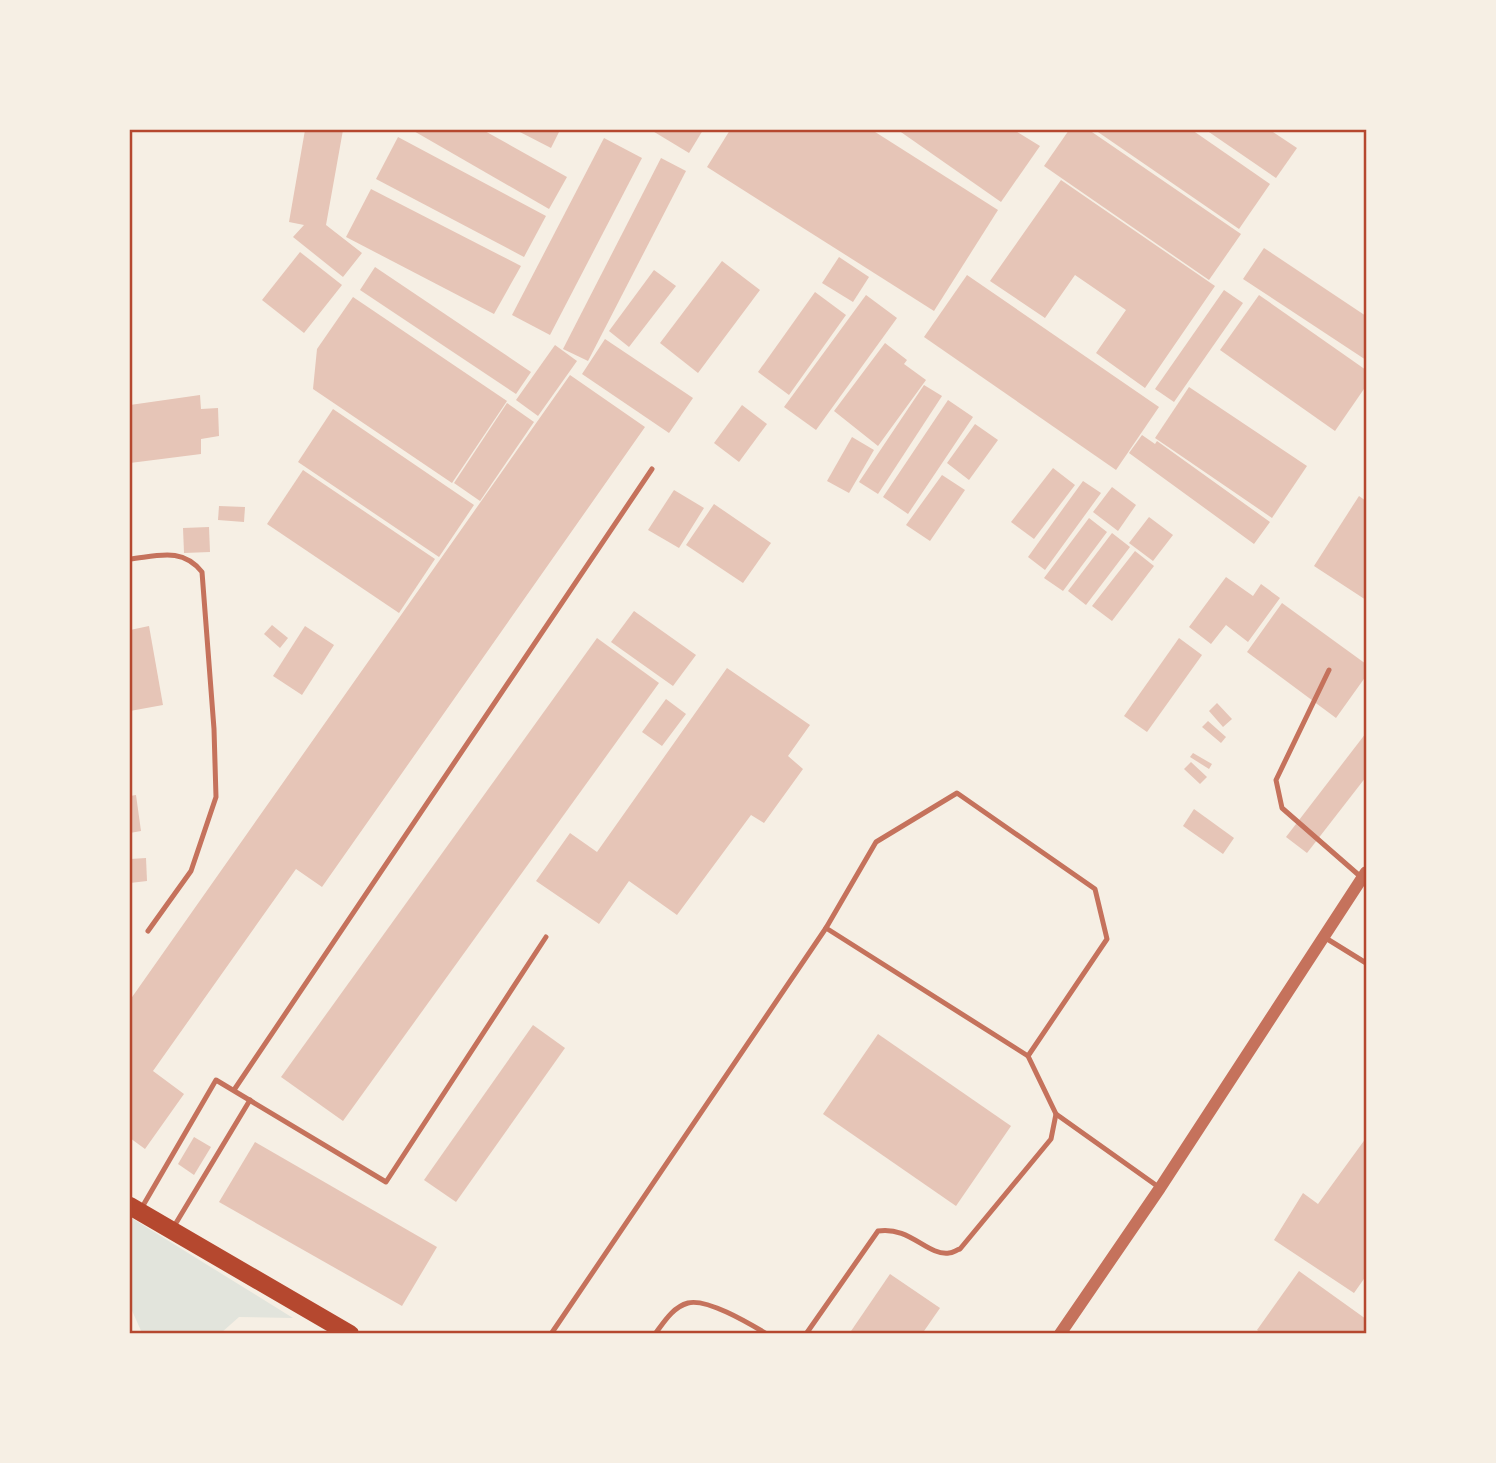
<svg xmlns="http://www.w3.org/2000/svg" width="1496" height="1463" font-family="'Exo 2',sans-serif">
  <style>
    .green { fill: #e2e4dc }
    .building { fill: #e6c5b7 }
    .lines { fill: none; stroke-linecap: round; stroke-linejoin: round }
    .service { stroke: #c5725c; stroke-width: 5 }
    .tertiary { stroke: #c5725c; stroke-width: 12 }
    .primary { stroke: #b5482f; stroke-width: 18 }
    .neatline { fill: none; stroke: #b5482f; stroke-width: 2.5 }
  </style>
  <rect width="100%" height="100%" fill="#f6efe4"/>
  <path class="green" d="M130,1217l163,101 -54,-1 -18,16h-79l-12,-27z"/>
  <g class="building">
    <path d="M305,130h38l-17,95 36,28 -19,24 -50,-40 11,-12 -15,-3z"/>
    <path d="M412,130h71l84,47 -18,32z"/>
    <path d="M516,130h44l-9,18z"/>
    <path d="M651,130h52l-14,23z"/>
    <path d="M730,130h142l126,80 -64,101 -227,-144z"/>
    <path d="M898,130h116l26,16 -39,56z"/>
    <path d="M1069,130h20l152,104 -32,46 -165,-114z"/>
    <path d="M1095,130h97l78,54 -31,45z"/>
    <path d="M1206,130h64l27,18 -21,30z"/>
    <path d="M398,137l148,79 -22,41 -148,-78z"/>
    <path d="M604,138l38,20 -92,177 -38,-20z"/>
    <path d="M661,158l25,13 -98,190 -25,-12z"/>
    <path d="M1061,180l154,106 -70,102 -49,-35 30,-43 -51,-35 -30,43 -55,-37z"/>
    <path d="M371,189l150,77 -27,48 -148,-77z"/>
    <path d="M1264,248l102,68v44l-123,-81z"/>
    <path d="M300,252l42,33 -38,48 -42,-33z"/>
    <path d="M839,257l30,20 -16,25 -31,-19z"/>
    <path d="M722,261l38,29 -62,83 -38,-30z"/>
    <path d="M375,267l156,105 -15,22 -156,-104z"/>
    <path d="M654,270l22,16 -47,61 -20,-16z"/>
    <path d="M967,275l192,132 -43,63 -192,-133z"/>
    <path d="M1224,290l19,13 -69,99 -19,-13z"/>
    <path d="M815,292l31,23 -57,80 -31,-23z"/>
    <path d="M866,295l31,23 -81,112 -32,-23z"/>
    <path d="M1259,295l107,75v16l-31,45 -115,-81z"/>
    <path d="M353,297l154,104 -55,82 -139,-94 4,-40z"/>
    <path d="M605,339l88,59 -24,35 -87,-59z"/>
    <path d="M885,343l22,17 -3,4 22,16 -48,66 -44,-35z"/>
    <path d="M555,345l22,16 -39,55 -22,-16z"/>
    <path d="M570,375l75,52 -323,460 -26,-18 -143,202 31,23 -39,55 -15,-11v-138z"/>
    <path d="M924,385l18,11 -64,98 -19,-12z"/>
    <path d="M1189,387l118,79 -35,52 -117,-80z"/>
    <path d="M200,395l1,14 17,-1 1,28 -18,3v15l-71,9v-58z"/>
    <path d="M948,400l25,17 -65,97 -25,-17z"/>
    <path d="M507,403l27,19 -54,79 -26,-18z"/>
    <path d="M742,405l25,19 -28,38 -25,-19z"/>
    <path d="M333,409l141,96 -35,52 -141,-95z"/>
    <path d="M975,424l23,16 -29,40 -22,-17z"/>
    <path d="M1142,435l13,9 2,-3 113,81 -16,22 -125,-91z"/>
    <path d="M852,437l22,13 -25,43 -22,-12z"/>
    <path d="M1053,468l22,17 -41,54 -23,-17z"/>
    <path d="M303,470l132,89 -36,54 -132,-89z"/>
    <path d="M942,475l23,15 -35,51 -24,-16z"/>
    <path d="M1083,481l18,12 -56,77 -17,-13z"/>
    <path d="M1112,487l24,18 -18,26 -25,-19z"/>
    <path d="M674,490l30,18 -25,40 -31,-18z"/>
    <path d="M1359,496l7,5v99l-52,-34z"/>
    <path d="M714,504l57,39 -28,40 -57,-38z"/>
    <path d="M219,506l26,1 -1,15 -26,-2z"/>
    <path d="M1149,517l24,18 -20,26 -24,-18z"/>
    <path d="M1089,518l18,14 -44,59 -19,-13z"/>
    <path d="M209,527l1,25 -26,1 -1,-25z"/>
    <path d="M1112,533l18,14 -44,58 -18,-14z"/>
    <path d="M1135,551l19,15 -42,55 -20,-15z"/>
    <path d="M1226,577l27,19 8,-12 19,14 -32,44 -22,-17 -15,19 -22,-17z"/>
    <path d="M1282,603l84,61v12l-30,42 -89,-66z"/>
    <path d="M634,611l62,44 -23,31 -62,-44z"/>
    <path d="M272,625l16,13 -8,10 -16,-14z"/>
    <path d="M149,626l14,79 -33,6v-81z"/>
    <path d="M305,626l29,19 -32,50 -29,-19z"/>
    <path d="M597,638l62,45 -316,438 -62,-44z"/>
    <path d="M1179,638l23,17 -55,77 -23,-16z"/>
    <path d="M727,668l83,57 -22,31 15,13 -39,54 -13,-8 -74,100 -48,-34 -30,43 -63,-43 34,-48 27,19z"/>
    <path d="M666,699l20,15 -24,32 -20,-14z"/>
    <path d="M1217,703l15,16 -9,8 -14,-16z"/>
    <path d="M1208,721l18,16 -5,6 -19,-16z"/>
    <path d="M1366,733v44l-59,76 -21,-16z"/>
    <path d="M1193,753l19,11 -3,5 -19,-12z"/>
    <path d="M1191,762l16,15 -7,7 -16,-15z"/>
    <path d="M136,795l5,36 -11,2v-37z"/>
    <path d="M1194,809l40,29 -11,16 -40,-28z"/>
    <path d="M146,858l1,23 -17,2v-24z"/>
    <path d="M533,1025l32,23 -109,154 -32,-22z"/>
    <path d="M878,1034l133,92 -55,80 -133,-92z"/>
    <path d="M194,1137l17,10 -17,28 -16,-11z"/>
    <path d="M1366,1138v138l-12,17 -80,-53 29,-47 15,11z"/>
    <path d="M255,1142l182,105 -35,59 -183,-104z"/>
    <path d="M1299,1271l67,48v15h-104l-5,-4z"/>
    <path d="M890,1274l50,34 -18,26h-73z"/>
  </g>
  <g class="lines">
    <g class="service">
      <path d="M130,559c28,-3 52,-12 72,13l12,157 2,68 -25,74 -43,60"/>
      <path d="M1329,670l-53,110 6,28 79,69"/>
      <path d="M826,928l202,128"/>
      <path d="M1324,937l42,26"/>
      <path d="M234,1090l418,-621"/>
      <path d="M1056,1114l104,74"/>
      <path d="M141,1209l75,-129 170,102 160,-245"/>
      <path d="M173,1228l77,-128"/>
      <path d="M551,1334l275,-406 50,-86 81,-49 138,96 12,50 -79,117 28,58 -5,25 -91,110c-4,1 -7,4 -11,4 -22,3 -39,-27 -71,-22l-72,103"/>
      <path d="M655,1334c9,-12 18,-27 33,-31 19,-5 62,21 79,31"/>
    </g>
    <path class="tertiary" d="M1060,1334l100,-146 206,-316"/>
    <path class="primary" d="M130,1206l220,128"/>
  </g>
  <rect width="1496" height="1463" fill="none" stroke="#f6efe4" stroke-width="262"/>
  <rect x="131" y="131" width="1234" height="1201" class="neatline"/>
</svg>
